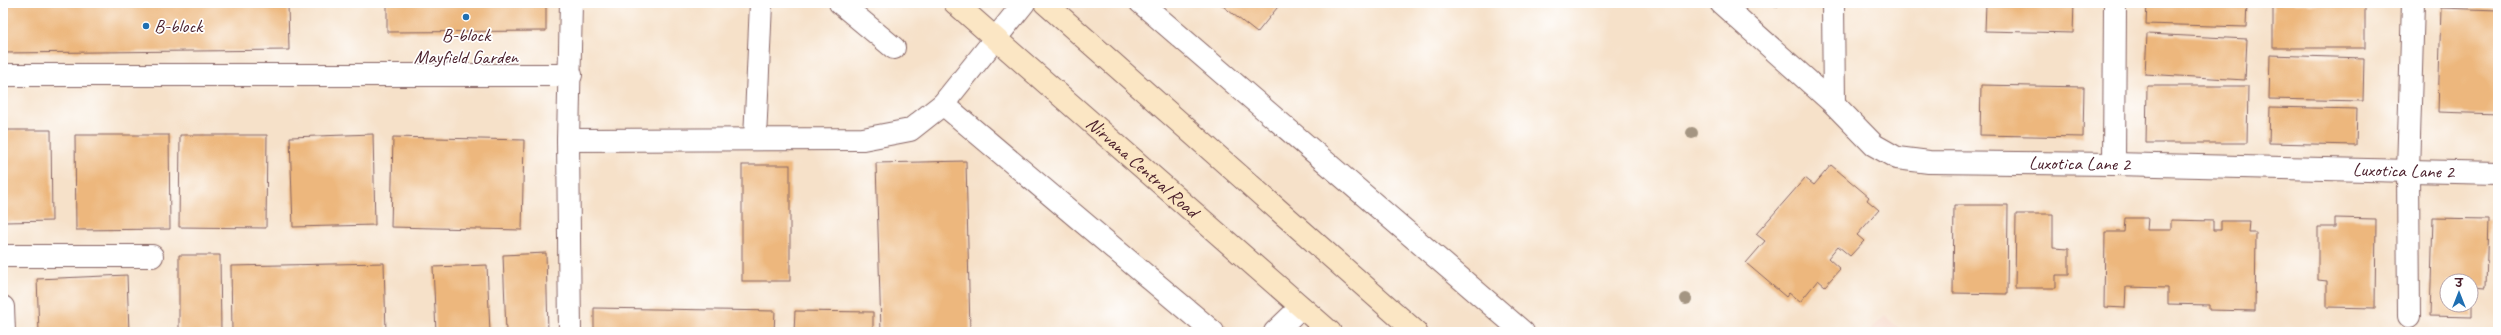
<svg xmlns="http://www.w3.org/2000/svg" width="2501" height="335" font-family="Caveat,'Playpen Sans Deva',sans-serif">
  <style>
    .built { fill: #f5d3c1 }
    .building { fill: #edb77d }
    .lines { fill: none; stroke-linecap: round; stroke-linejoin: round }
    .street-casing { stroke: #866362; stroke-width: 24 }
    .secondary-casing { stroke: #866362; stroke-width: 24 }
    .street { stroke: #fff; stroke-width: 22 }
    .secondary { stroke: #fbe6c4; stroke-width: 22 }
    .tree { fill: #a49582 }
    .poi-dot { fill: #1f6fb2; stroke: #fff; stroke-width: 1.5 }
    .labels { text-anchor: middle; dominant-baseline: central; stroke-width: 3.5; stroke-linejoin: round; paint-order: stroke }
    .poi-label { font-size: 19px; fill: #4a1f2b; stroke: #fff; text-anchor: start }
    .street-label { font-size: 19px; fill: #4a1f2b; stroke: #fff }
  </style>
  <rect width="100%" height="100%" fill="#fff"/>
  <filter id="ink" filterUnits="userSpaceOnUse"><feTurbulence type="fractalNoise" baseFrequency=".025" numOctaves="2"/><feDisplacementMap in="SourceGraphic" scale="8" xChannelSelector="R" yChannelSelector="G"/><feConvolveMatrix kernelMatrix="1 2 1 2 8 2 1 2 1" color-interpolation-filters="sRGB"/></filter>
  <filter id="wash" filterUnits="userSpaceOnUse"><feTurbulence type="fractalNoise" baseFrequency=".012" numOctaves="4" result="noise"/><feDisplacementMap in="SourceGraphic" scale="16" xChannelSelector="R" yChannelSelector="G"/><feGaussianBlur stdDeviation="0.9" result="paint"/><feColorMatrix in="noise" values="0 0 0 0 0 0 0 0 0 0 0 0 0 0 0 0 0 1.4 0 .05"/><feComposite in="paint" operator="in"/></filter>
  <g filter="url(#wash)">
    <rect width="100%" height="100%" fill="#f6e1c9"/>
    <path class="built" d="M1885,316l18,16h-35z"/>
    <g id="blocks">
      <g class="building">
        <path d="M3,3h285l1,47 -286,3z"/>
        <path d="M387,3h159v28l-159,1z"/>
        <path d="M1219,3h62l-24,30z"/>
        <path d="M1770,3h10l-4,5z"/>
        <path d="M1986,3h88l-1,30 -88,-2z"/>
        <path d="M2147,3h100l-1,24 -100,-3z"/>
        <rect x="2273" y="4" width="92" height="44"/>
        <path d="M2441,8l57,2v104l-60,-2z"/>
        <path d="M2147,34l100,5 -2,41 -100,-6z"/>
        <path d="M2270,55l94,3 -1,43 -94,-2z"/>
        <path d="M1981,85l103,2 -1,50 -103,-2z"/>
        <path d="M2147,86h101l-1,57h-101z"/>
        <path d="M2270,107l87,2 -1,36 -87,-2z"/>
        <path d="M5,130h46l1,91 -47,1z"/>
        <path d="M373,134l2,91 -82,2 -3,-90z"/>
        <path d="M75,135h94l1,94 -94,1z"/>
        <path d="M180,135h87l-1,93 -87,-1z"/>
        <path d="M393,137l131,3 -2,90 -131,-3z"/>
        <path d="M966,161l4,171h-89l-5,-169z"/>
        <rect x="742" y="165" width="48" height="116"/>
        <path d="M1831,165l38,32 -2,3 12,10 -22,25 7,6 -14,15 -12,-10 -10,12 12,11 -15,17 -7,-6 -18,22 -11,-9 -3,4 -40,-34 19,-22 -9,-7 49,-56 9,7z"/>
        <path d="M1954,205h54l-1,89 -54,-1z"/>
        <path d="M2016,214h37v34l16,1v26h-13v13h-41z"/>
        <path d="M2125,218h23l-1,12h24v-10l42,1v9h8v-9h29l-1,12h7l-1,78 -46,-1v-5l-41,-1v-16l-42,-1 -1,21 -21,-1 1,-75h19z"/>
        <path d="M2335,218l41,1 -1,89 -48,-1v-26l-9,-1v-53h17z"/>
        <path d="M2433,218l55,1 -2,68 -13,-1 -2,12v-17h-24v24h25v12l-42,-1z"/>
        <path d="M546,253l2,79h-42l-3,-77z"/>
        <path d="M179,255h41l1,77h-42z"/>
        <path d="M384,263l2,69h-154l-1,-66z"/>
        <path d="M487,265l3,67h-54l-3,-65z"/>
        <path d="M127,275l2,57h-34v-2l-56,2 -2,-53z"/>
        <path d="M594,308l181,3 -1,21h-180z"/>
        <path d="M795,311l78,1v20h-79z"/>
      </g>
    </g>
  </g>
  <g filter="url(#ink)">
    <use href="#blocks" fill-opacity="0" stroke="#866362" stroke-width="1"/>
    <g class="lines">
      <g class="street-casing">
        <g id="street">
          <path d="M840,3l54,45"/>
          <path d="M1141,3l382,329"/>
          <path id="s1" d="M1721,3l113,101 40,41 23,13 32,4 185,2 384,9"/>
          <path d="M1833,3l1,101"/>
          <path d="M3,75h568"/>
          <path d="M943,104l270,228"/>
          <path d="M755,139l6,-136"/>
          <path d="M568,140l295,-1 47,-9 33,-26 81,-101"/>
          <path d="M2114,164l1,-161"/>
          <path d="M3,256h149"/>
          <path d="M3,307l1,25"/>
          <path d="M2409,316l-1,-145 5,-168"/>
          <path d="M570,332l-2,-192 3,-137"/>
          <path d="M1275,332l26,-25"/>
        </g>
      </g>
      <g class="secondary-casing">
        <g id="secondary">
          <path id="s2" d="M955,3l375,329"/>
          <path d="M1045,3l371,329"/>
        </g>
      </g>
      <use href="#street" class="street"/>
      <use href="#secondary" class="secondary"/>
    </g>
    <g class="tree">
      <circle cx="1692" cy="133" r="6"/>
      <circle cx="1686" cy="299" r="6"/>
    </g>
  </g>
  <g class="poi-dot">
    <circle cx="466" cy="17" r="4"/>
    <circle cx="146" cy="26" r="4"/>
  </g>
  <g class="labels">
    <g class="poi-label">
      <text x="154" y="26">B-block</text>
      <text x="466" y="35" text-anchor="middle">B-block<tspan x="466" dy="22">Mayfield Garden</tspan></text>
    </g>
    <g class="street-label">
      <text stroke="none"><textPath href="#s1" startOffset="418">Luxotica Lane 2</textPath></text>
      <text stroke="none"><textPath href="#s2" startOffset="249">Nirvana Central Road</textPath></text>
      <text stroke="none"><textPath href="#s1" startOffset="742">Luxotica Lane 2</textPath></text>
    </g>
  </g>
  <rect width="2501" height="335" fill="none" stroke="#fff" stroke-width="16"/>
  <g transform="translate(2459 293)"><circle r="19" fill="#ffffff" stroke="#b7a5aa"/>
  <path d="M0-3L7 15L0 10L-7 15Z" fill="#1f6fb2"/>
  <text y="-6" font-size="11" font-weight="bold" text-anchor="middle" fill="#4a1f2b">उ</text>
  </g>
</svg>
